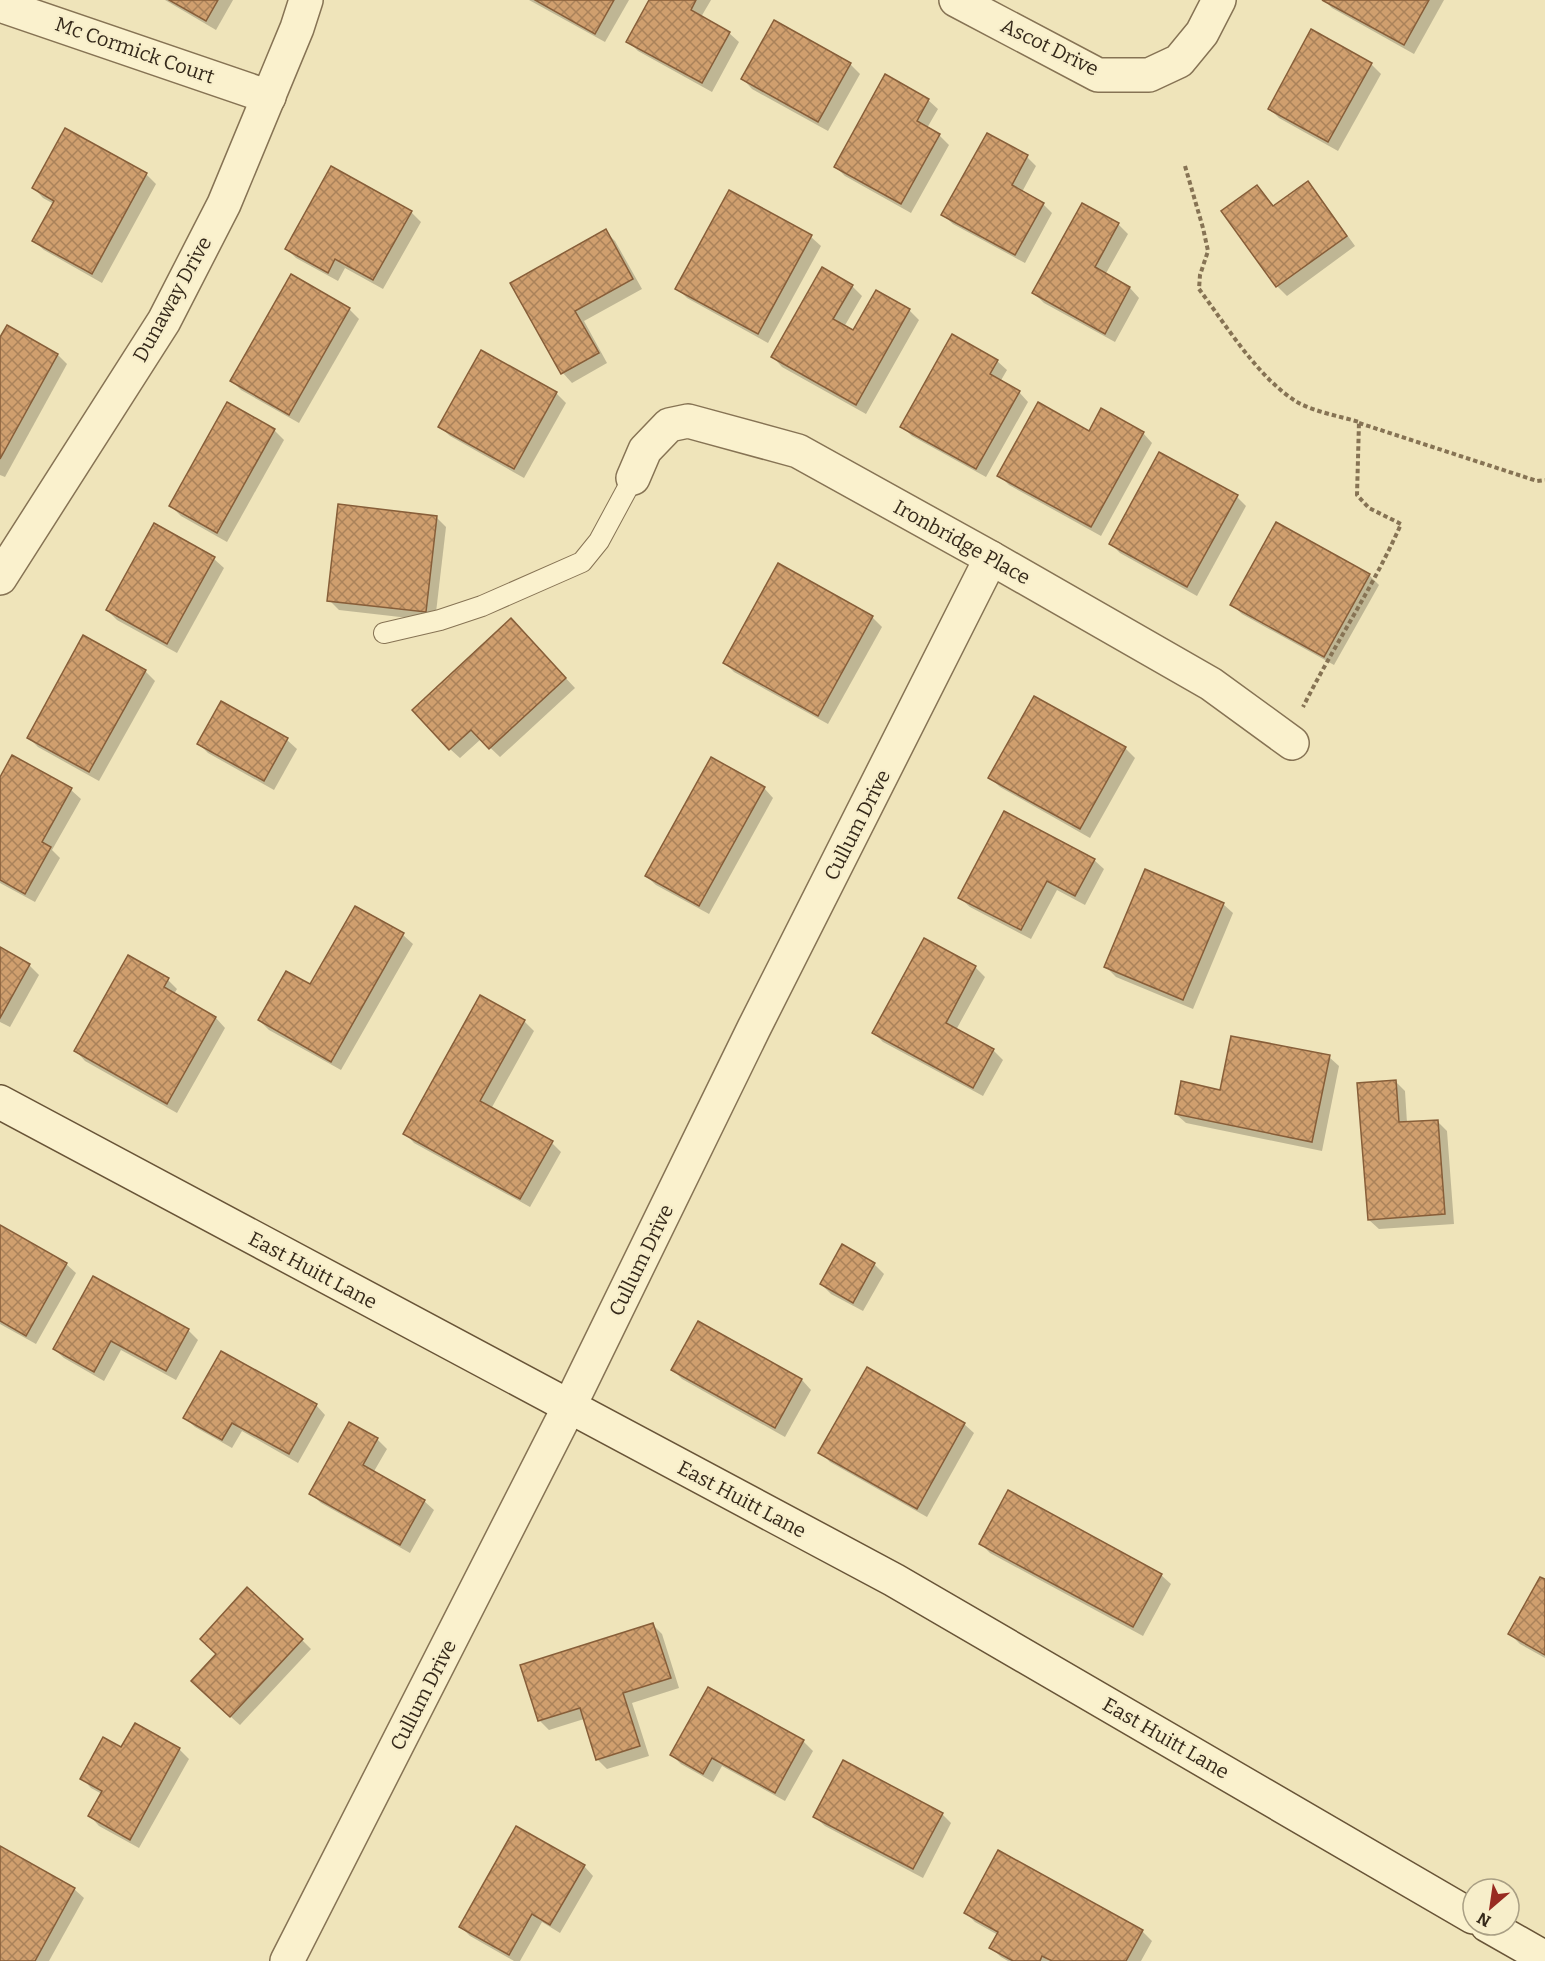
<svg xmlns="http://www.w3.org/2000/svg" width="1545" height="1961" font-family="Bitter,serif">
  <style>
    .shadow { fill: #0003 }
    .building { fill: url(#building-cross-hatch); stroke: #875e39; stroke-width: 1.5 }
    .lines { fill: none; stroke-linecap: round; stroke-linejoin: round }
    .lane-casing { stroke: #867354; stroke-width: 22 }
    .street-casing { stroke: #867354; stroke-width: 36 }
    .secondary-casing { stroke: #685437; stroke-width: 36 }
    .path { stroke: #867354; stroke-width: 4; stroke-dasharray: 4.5 3; stroke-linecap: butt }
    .lane { stroke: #faf1cd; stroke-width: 20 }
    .street { stroke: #faf1cd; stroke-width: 33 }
    .secondary { stroke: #faf1cd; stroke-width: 33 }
    .labels { text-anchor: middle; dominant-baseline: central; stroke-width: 4.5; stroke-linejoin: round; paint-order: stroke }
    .street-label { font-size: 20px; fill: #35291a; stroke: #f7eeca }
  </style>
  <defs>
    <pattern id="building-cross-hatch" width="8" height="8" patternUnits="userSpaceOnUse" patternTransform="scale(1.5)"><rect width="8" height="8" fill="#d09f6e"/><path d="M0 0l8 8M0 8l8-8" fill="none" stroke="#aa825a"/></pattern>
  </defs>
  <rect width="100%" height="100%" fill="#efe4ba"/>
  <g class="shadow">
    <path d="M165,0h68l-17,30z"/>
    <path d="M529,0h100l-24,42z"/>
    <path d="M651,0h60l-10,17 28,16 10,9 -27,50 -74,-41 -10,-10z"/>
    <path d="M1324,0h120l-30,54 -82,-46z"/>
    <path d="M850,64l10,10 -32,57 -76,-42 -9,-10z"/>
    <path d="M1371,64l10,10 -43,77 -59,-33 -10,-10z"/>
    <path d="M928,100l10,9 -11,19 12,7 10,10 -38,68 -66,-37 -9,-9z"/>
    <path d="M1027,157l9,9 -14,26 21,12 9,9 -27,50 -72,-39 -10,-9z"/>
    <path d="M146,174l10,10 -54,99 -58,-33 -10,-9 20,-37 -11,-6 -9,-10z"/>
    <path d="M1307,183l10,10 38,53 -68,50 -10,-10 -54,-74 34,-25 18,20z"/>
    <path d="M411,212l10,10 -38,67 -38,-21 -7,13 -42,-23 -9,-9z"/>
    <path d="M1118,224l10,10 -23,41 25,13 9,10 -24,44 -71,-39 -10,-10z"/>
    <path d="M605,231l10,10 27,48 -58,32 23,42 -35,20 -9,-10 -51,-89z"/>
    <path d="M811,237l10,9 -53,97 -81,-45 -10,-10z"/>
    <path d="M852,286l10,10 -18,31 9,5 56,-22 10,10 -53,94 -84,-47 -9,-10z"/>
    <path d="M349,309l10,10 -60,104 -58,-33 -9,-9z"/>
    <path d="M0,340l58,15 9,9 -62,113 -5,-2z"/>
    <path d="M482,352l74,41 10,10 -42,75 -74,-42 -10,-9z"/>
    <path d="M997,361l10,9 -7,12 19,10 9,10 -42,75 -74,-41 -10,-9z"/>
    <path d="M274,430l10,10 -57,102 -46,-26 -10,-10z"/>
    <path d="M1090,433h53l9,10 -51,93 -92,-51 -10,-10z"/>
    <path d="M1237,497l9,9 -49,90 -77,-43 -10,-10z"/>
    <path d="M436,517l10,10 -11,94 -96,-11 -10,-10z"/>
    <path d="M154,525l60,34 10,9 -47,85 -60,-33 -10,-10z"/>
    <path d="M778,565l95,53 9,9 -54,97 -94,-52 -10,-10z"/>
    <path d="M1369,575l10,10 -45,80 -92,-51 -10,-9z"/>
    <path d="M520,629l55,59 -75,69 -19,-18 -21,19 -10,-9z"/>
    <path d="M145,671l10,10 -56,100 -61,-34 -10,-10z"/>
    <path d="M221,703l66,37 10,9 -23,41 -66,-37 -9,-9z"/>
    <path d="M1125,748l10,10 -45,80 -90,-51 -10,-9z"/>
    <path d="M13,757l58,33 10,9 -29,51 8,8 -25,44 -35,-19v-103z"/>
    <path d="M764,788l9,10 -64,116 -53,-29 -10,-9z"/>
    <path d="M1094,860l10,9 -19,36 -28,-15 -26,49 -61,-32 -10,-9z"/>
    <path d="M1223,904l10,9 -40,96 -77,-32 -10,-10z"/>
    <path d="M356,908l47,27 10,9 -72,126 -72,-40 -10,-10 52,-34z"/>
    <path d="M924,940l51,27 10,10 -29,53 37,20 10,10 -20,36 -100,-54 -9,-9z"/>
    <path d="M0,949l29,16 10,10 -29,52 -10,-5z"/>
    <path d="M168,980l9,9 -3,5 42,24 9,10 -48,85 -92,-52 -9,-10z"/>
    <path d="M524,1021l10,10 -43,78 61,34 9,9 -31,55 -116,-64 -9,-10z"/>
    <path d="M1329,1057l10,9 -17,85 -136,-28 -10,-9 46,-22z"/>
    <path d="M1396,1082l9,9 2,32 30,-2 10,10 7,93 -75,5 -10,-9z"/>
    <path d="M0,1227l66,37 10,9 -40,71 -36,-20z"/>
    <path d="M874,1264l10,10 -21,37 -32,-17 -10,-10z"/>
    <path d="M698,1323l104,57 9,10 -26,47 -103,-58 -9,-9z"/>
    <path d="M188,1330l10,10 -22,40 -55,-30 -17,31 -40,-23 -10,-9z"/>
    <path d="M316,1405l9,10 -27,48 -56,-32 -10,17 -37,-21 -10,-9z"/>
    <path d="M964,1424l10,9 -47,84 -97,-55 -10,-10z"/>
    <path d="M377,1439l10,10 -14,24 51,28 10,9 -24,43 -89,-50 -10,-9z"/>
    <path d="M981,1544l180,31 10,9 -28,52 -153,-83z"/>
    <path d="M1545,1581v77l-25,-14 -10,-10z"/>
    <path d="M653,1625l9,9 17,54 -47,15 17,53 -42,13 -10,-10 -13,-40 -35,11 -10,-10z"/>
    <path d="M302,1640l9,9 -71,76 -38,-34z"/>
    <path d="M136,1725l43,24 10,10 -50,89 -40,-22 -9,-10 12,-22 -11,-6 -9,-10 40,-29z"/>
    <path d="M803,1741l10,10 -28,50 -63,-35 -9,16 -32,-18 -9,-9z"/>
    <path d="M942,1814l9,9 -28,55 -98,-52 -10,-9z"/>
    <path d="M0,1848l74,41 10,9 -35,63h-49z"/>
    <path d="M584,1866l9,10 -33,57 -18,-11 -22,39h-6l-44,-25 -9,-9z"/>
    <path d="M966,1913l176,18 10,10 -11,20h-133l-7,-4 -10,-9 7,-13 -23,-13z"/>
  </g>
  <g class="building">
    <path d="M169,0h49l-12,21z"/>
    <path d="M535,0h79l-19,34z"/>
    <path d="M649,0h47l-5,10 39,22 -28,51 -76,-41z"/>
    <path d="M1322,0h107l-25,45z"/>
    <path d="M774,20l77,43 -33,59 -77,-43z"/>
    <path d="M1311,29l61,34 -44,79 -60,-33z"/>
    <path d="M885,74l44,25 -12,22 23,13 -39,70 -67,-37z"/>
    <path d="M65,128l82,45 -55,101 -60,-33 22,-40 -22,-13z"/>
    <path d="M987,133l41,22 -16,30 32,18 -29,52 -74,-40z"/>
    <path d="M331,166l81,45 -39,69 -38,-21 -7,14 -43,-24z"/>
    <path d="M1308,181l39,55 -71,51 -55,-76 36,-26 16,21z"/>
    <path d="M729,190l83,45 -54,99 -83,-45z"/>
    <path d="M1082,203l37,20 -24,44 35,20 -25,47 -73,-41z"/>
    <path d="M606,229l27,50 -58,32 24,42 -38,21 -51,-91z"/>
    <path d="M822,267l31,18 -20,34 20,11 23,-40 34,19 -54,96 -85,-48z"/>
    <path d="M291,274l59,34 -61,107 -59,-34z"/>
    <path d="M7,325l51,29 -58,105v-122z"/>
    <path d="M952,334l46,26 -8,14 30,17 -44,78 -76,-42z"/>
    <path d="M481,350l76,42 -43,77 -76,-42z"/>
    <path d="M227,402l48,27 -58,104 -48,-27z"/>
    <path d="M1038,402l51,29 12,-23 43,24 -53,95 -94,-51z"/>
    <path d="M1159,452l79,43 -51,92 -78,-43z"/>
    <path d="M338,504l99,12 -11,96 -99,-11z"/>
    <path d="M1276,522l94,52 -46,83 -94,-52z"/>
    <path d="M154,523l61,34 -48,87 -61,-34z"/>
    <path d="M778,563l95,53 -55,100 -95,-53z"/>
    <path d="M511,618l55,60 -77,71 -18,-19 -22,20 -37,-40z"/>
    <path d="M83,635l63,35 -57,102 -62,-34z"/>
    <path d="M1034,696l92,51 -46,82 -92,-51z"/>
    <path d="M221,701l67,37 -24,43 -67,-37z"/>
    <path d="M12,755l60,33 -30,54 9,5 -26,47 -25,-14v-103z"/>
    <path d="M711,757l54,30 -66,119 -54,-30z"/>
    <path d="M1004,811l91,48 -20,37 -28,-15 -26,49 -63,-32z"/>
    <path d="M1145,869l79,34 -41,97 -79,-33z"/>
    <path d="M355,906l49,27 -73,129 -73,-42 28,-49 24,13z"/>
    <path d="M924,938l52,28 -30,57 48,26 -21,39 -101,-55z"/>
    <path d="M0,947l30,17 -30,54z"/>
    <path d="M128,955l41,23 -5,9 52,30 -49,87 -93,-53z"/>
    <path d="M480,995l45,25 -45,81 73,40 -33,58 -117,-65z"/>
    <path d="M1231,1036l99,19 -18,87 -137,-28 6,-33 39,9z"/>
    <path d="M1396,1080l3,42 39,-2 7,94 -77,6 -11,-137z"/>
    <path d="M0,1225l67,38 -41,73 -26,-15z"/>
    <path d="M842,1244l33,19 -22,40 -33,-19z"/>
    <path d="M93,1276l96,53 -23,42 -55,-30 -17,31 -41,-23z"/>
    <path d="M698,1321l104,58 -27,49 -104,-58z"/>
    <path d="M221,1351l96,53 -28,50 -57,-31 -10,17 -39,-22z"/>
    <path d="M867,1367l98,56 -48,86 -99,-56z"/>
    <path d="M349,1422l29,16 -15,27 62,35 -25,45 -91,-51z"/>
    <path d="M1008,1490l154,84 -29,53 -154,-83z"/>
    <path d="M1540,1577l5,2v76l-37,-21z"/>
    <path d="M247,1587l56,52 -73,78 -39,-36 25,-27 -16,-15z"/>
    <path d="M653,1623l18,55 -48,15 17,53 -44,14 -16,-52 -42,13 -18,-56z"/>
    <path d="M708,1687l96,53 -29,53 -63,-35 -9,16 -33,-19z"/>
    <path d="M135,1723l45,25 -50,92 -42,-24 14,-25 -22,-12 23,-42 18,10z"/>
    <path d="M843,1760l100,53 -30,56 -100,-52z"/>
    <path d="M516,1826l69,39 -35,60 -18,-11 -23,41 -50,-28z"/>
    <path d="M0,1846l75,42 -40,73h-35z"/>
    <path d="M998,1850l145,80 -17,31h-74l-10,-5 -2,5h-27l-24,-13 9,-16 -34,-19z"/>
  </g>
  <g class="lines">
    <g class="lane-casing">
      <path id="lane" d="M384,633l56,-13 42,-14 100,-44 17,-21 34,-63"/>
    </g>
    <g class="street-casing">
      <g id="street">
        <path d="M956,0l142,75h51l30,-14 23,-28 17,-33"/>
        <path d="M0,5l269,92"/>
        <path d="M633,478l12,-28 24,-25 19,-4 110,30 193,107 220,126 81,59"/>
        <path d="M0,578l164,-257 60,-117 73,-176 9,-28"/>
        <path d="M287,1961l282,-554 185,-379 237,-470"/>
      </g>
    </g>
    <g class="secondary-casing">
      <g id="secondary">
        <path d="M0,1102l894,478 579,337"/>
        <path d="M1487,1925l58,33"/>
      </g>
    </g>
    <g class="path">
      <path d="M1185,166l18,62 5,23 -8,24 -1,14c27,36 59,89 98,113 18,10 42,14 62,20l-2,73 12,13 32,16c-28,64 -67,121 -98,183"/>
      <path d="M1359,423l178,58 8,-1"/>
    </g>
    <use href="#lane" class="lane"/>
    <use href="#street" class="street"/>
    <use href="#secondary" class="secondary"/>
  </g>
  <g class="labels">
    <g class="street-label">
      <text transform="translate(1050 47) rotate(26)">Ascot Drive</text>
      <text transform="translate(135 50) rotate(19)">Mc Cormick Court</text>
      <text transform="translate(172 299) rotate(-61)">Dunaway Drive</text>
      <text transform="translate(962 542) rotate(29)">Ironbridge Place</text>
      <text transform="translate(857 825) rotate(-63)">Cullum Drive</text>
      <text transform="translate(641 1260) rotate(-64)">Cullum Drive</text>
      <text transform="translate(313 1270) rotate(28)">East Huitt Lane</text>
      <text transform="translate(742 1499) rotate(28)">East Huitt Lane</text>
      <text transform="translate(423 1695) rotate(-63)">Cullum Drive</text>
      <text transform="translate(1166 1738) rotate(30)">East Huitt Lane</text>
    </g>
  </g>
  <g transform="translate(1491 1907) rotate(209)"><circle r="28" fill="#f7eeca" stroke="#a99f84" stroke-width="1.5"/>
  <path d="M0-4.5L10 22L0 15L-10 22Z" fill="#982b21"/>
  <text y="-9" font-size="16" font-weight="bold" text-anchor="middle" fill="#35291a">N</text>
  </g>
</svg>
